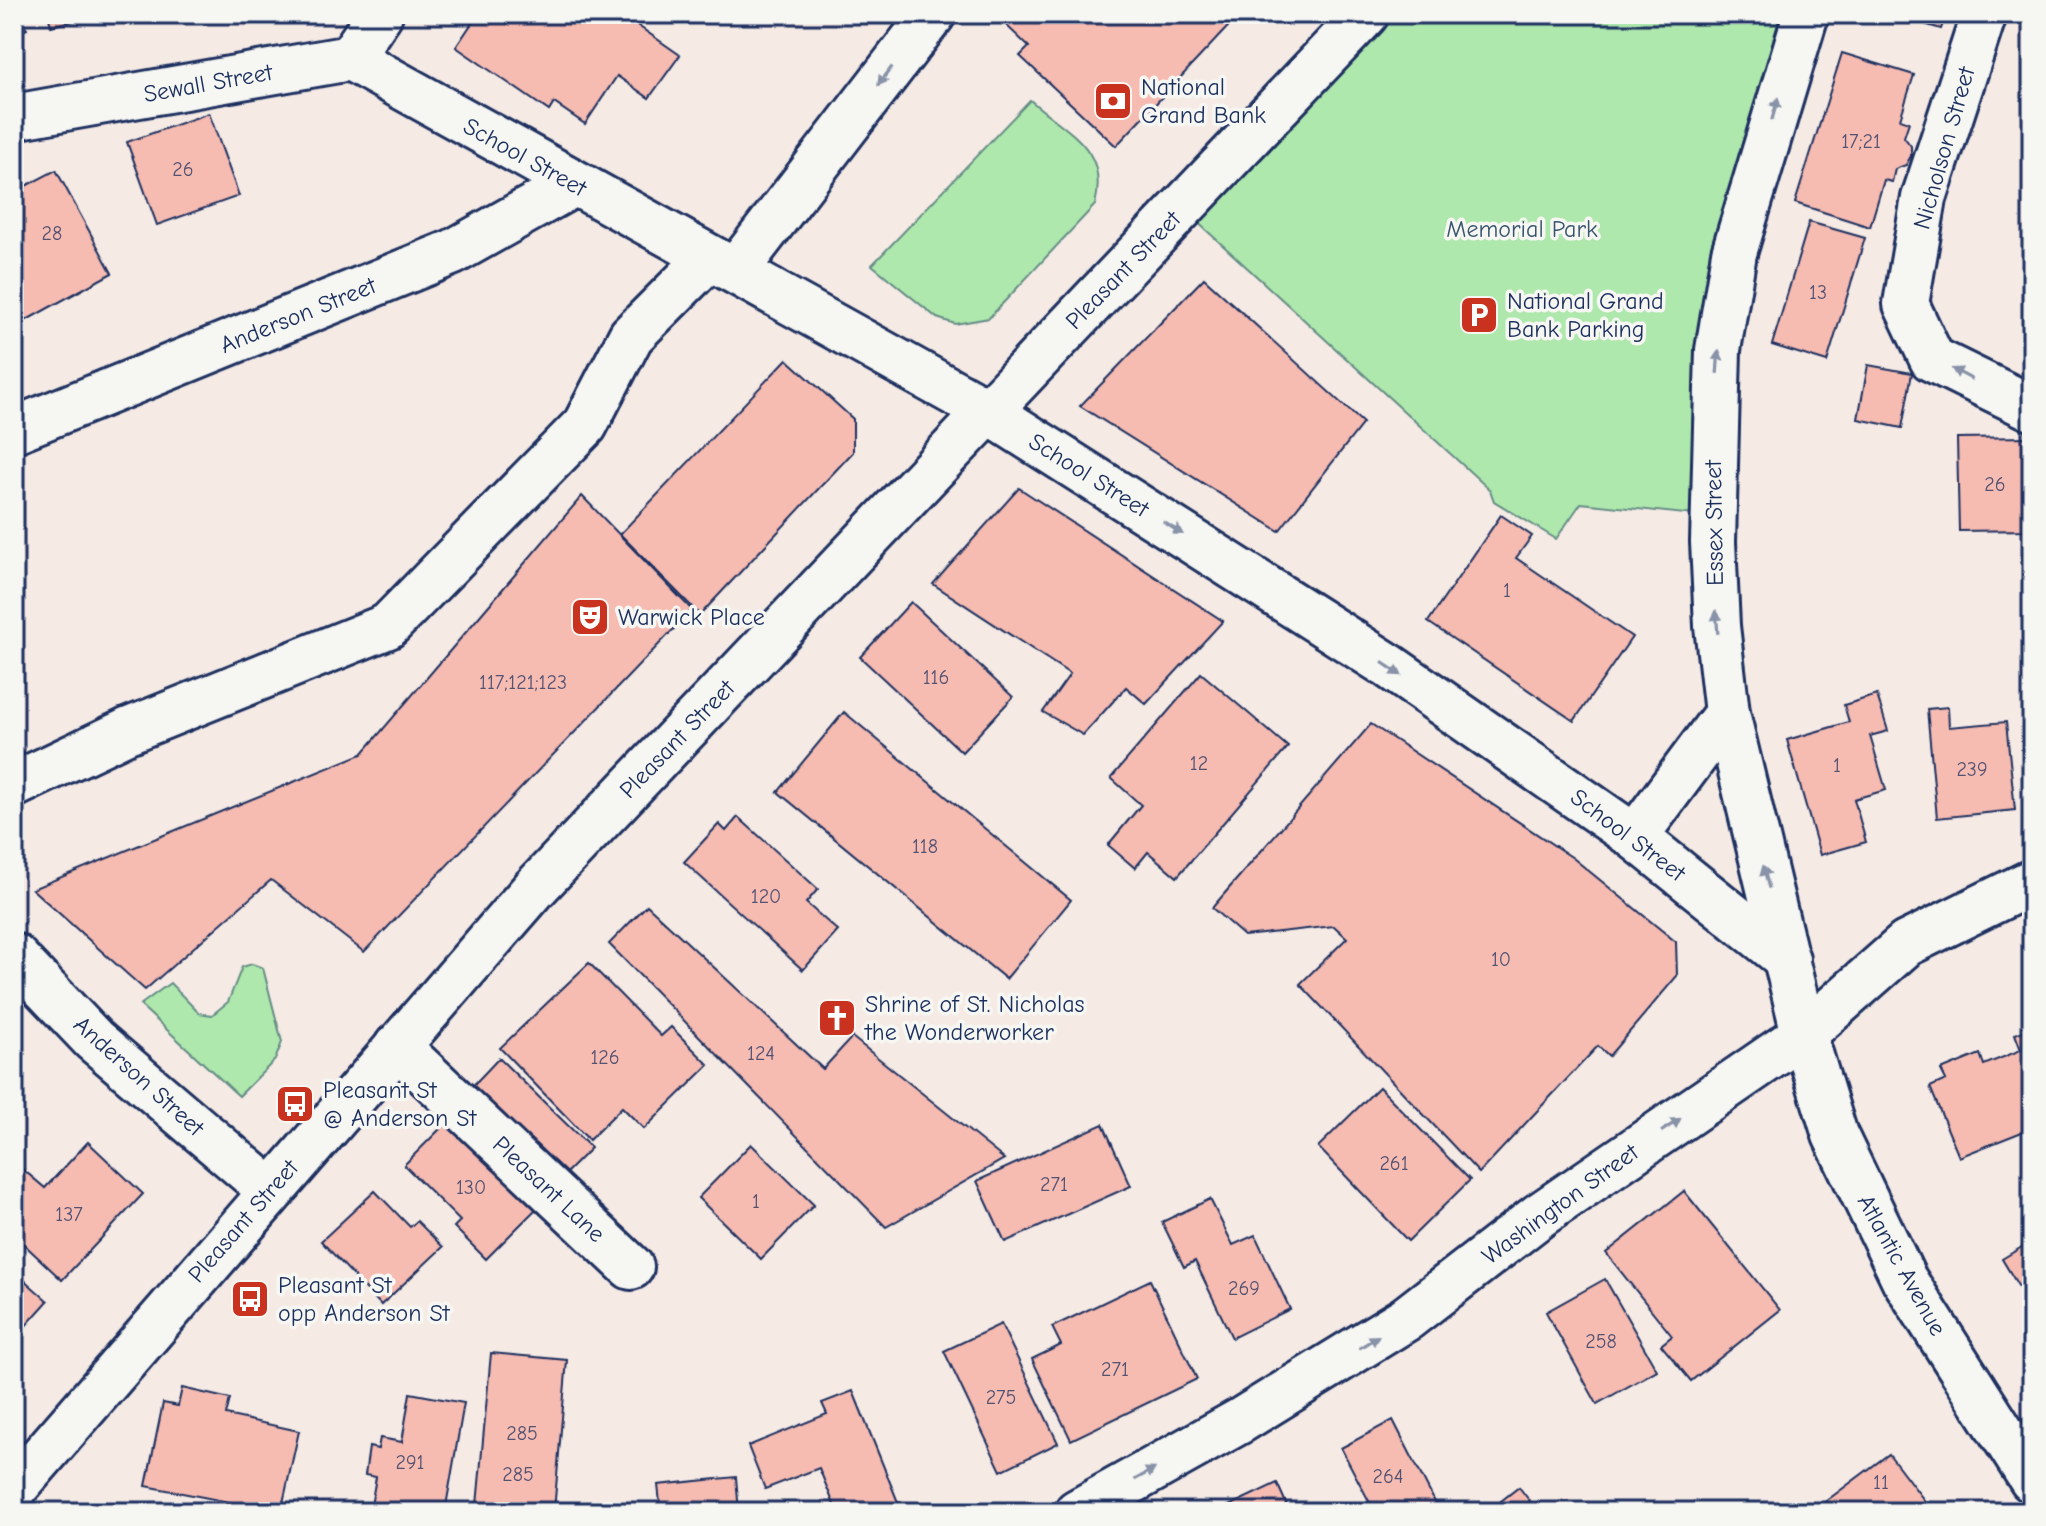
<svg xmlns="http://www.w3.org/2000/svg" width="2046" height="1526" font-family="'Comic Neue',sans-serif">
  <style>
    .green { fill: #aee8ac; stroke: #648c85; stroke-width: 2 }
    .building { fill: #f6bbb1; stroke: #1b2f5e; stroke-width: 2 }
    .lines { fill: none; stroke-linecap: round; stroke-linejoin: round }
    .minor-casing { stroke: #1b2f5e; stroke-width: 50 }
    .major-casing { stroke: #1b2f5e; stroke-width: 50 }
    .minor { stroke: #f6f6f2; stroke-width: 44 }
    .major { stroke: #f6f6f2; stroke-width: 44 }
    .oneway { fill: #8892a8 }
    .labels { text-anchor: middle; dominant-baseline: central; stroke-width: 7; stroke-linejoin: round; paint-order: stroke }
    .number-label { font-size: 20px; fill: #525273 }
    .street-label { font-size: 24px; fill: #1b2f5e; stroke: #f6f6f2 }
    .poi-label { font-size: 24px; fill: #1b2f5e; stroke: #f6f6f2; text-anchor: start }
    .park-label { font-size: 24px; fill: #38546e; stroke: #f6f6f2 }
  </style>
  <rect width="100%" height="100%" fill="#f6eae5"/>
  <filter id="ink" filterUnits="userSpaceOnUse"><feTurbulence type="fractalNoise" baseFrequency=".0125" numOctaves="2"/><feDisplacementMap in="SourceGraphic" scale="16" xChannelSelector="R" yChannelSelector="G"/><feConvolveMatrix kernelMatrix="1 2 1 2 8 2 1 2 1" color-interpolation-filters="sRGB"/></filter>
  <g filter="url(#ink)">
    <g class="green">
      <path d="M1366,14h440l-28,84 -65,419 -132,-14 -25,36 -62,-38 -4,-11 -308,-282z"/>
      <path d="M1030,100c39,34 79,48 65,105l-106,113 -34,6 -18,-6 -65,-53z"/>
      <path d="M252,964l11,4 19,74 -7,18 -36,36 -99,-91 30,-22 29,30 13,2 16,-13 14,-35z"/>
    </g>
    <g class="building">
      <path d="M14,14h5l8,15 -13,6z"/>
      <path d="M48,14h56l-53,12z"/>
      <path d="M478,14h143l59,41 -31,43 -32,-22 -32,48 -31,-21 -5,8 -93,-64z"/>
      <path d="M1012,14h228l-124,132 -96,-90 9,-9 -25,-24z"/>
      <path d="M1925,14h21l-5,15 -17,-5z"/>
      <path d="M1842,53l72,22 -14,44 9,3 -5,15 7,9v10l-5,9 -11,4 -3,13 -8,-2 -14,47 -75,-24z"/>
      <path d="M209,113l30,83 -82,29 -30,-83z"/>
      <path d="M56,170l56,103 -98,54v-135z"/>
      <path d="M1809,222l56,16 -38,124 -55,-17z"/>
      <path d="M1204,278l159,145 -84,108 -199,-125z"/>
      <path d="M2032,321v46l-7,-1z"/>
      <path d="M787,359l66,60v33l-153,163 -80,-81z"/>
      <path d="M1868,365l44,8 -10,55 -44,-9z"/>
      <path d="M2032,437v93l-73,1 -2,-93z"/>
      <path d="M1019,488l204,133 -77,83 -20,-17 -43,48 -40,-23 27,-38 -137,-90z"/>
      <path d="M582,496l110,114 -328,342 -93,-72 -126,110 -113,-101 330,-135z"/>
      <path d="M1501,515l31,21 -16,22 116,79 -58,84 -146,-99z"/>
      <path d="M911,602l102,95 -51,55 -102,-95z"/>
      <path d="M1201,673l87,74 -111,130 -29,-25 -13,16 -27,-23 33,-40 -30,-27z"/>
      <path d="M1877,695l11,36 -18,5 16,54 -32,9 12,43 -46,13 -33,-115 62,-18 -5,-17z"/>
      <path d="M1948,707l1,20 57,-5 9,88 -78,8 -10,-109z"/>
      <path d="M844,712l227,188 -65,79 -228,-187z"/>
      <path d="M1371,724l202,134 103,84 1,34 -68,80 -11,-10 -119,127 -179,-189 47,-46 -13,-12 -90,10 -32,-28z"/>
      <path d="M738,817l80,72 -12,14 32,28 -35,39 -119,-108 35,-38 7,7z"/>
      <path d="M647,905l176,164 29,-32 152,122 -118,68 -277,-283z"/>
      <path d="M589,963l72,73 10,-9 38,38 -65,64 -22,-22 -33,33 -89,-92z"/>
      <path d="M2032,1028v100l-73,29 -29,-70 16,-7 -5,-10 39,-16 4,11 37,-15 -6,-16z"/>
      <path d="M499,1058l92,90 -25,25 -36,-34 -11,11 -55,-55z"/>
      <path d="M1379,1087l91,93 -62,61 -90,-94z"/>
      <path d="M449,1120l88,88 -51,51 -32,-32 6,-6 -56,-56z"/>
      <path d="M1103,1124l28,62 -126,56 -28,-61z"/>
      <path d="M88,1142l55,52 -81,86 -48,-45v-73l31,26z"/>
      <path d="M751,1144l63,61 -53,54 -63,-61z"/>
      <path d="M375,1191l35,36 7,-6 26,26 -62,58 -60,-64z"/>
      <path d="M1684,1191l96,119 -89,71 -30,-36 11,-9 -66,-83z"/>
      <path d="M1210,1199l23,46 22,-10 35,74 -58,29 -37,-77 -11,6 -22,-45z"/>
      <path d="M2032,1241v68l-30,-50z"/>
      <path d="M14,1271l34,30 -34,38z"/>
      <path d="M1605,1279l52,91 -60,34 -51,-92z"/>
      <path d="M1150,1280l47,99 -126,61 -39,-81 29,-14 -9,-18z"/>
      <path d="M1001,1324l57,119 -57,28 -57,-120z"/>
      <path d="M491,1353l76,7 -13,151 -77,-6z"/>
      <path d="M182,1388l48,11 -4,16 73,16 -18,81 -135,-26 17,-83 15,3z"/>
      <path d="M853,1391l49,121h-65l-18,-44 -54,21 -17,-43 79,-32 -5,-11z"/>
      <path d="M410,1393l54,10 -19,109h-75l6,-35 -11,-2 4,-28 9,2 2,-11 22,4z"/>
      <path d="M1393,1420l47,92h-77l-2,-4 9,-5 -29,-55z"/>
      <path d="M1889,1454l44,58h-117l-2,-2z"/>
      <path d="M736,1477l3,35h-78l-3,-27z"/>
      <path d="M1277,1483l13,29h-74z"/>
      <path d="M1519,1487l19,25h-51z"/>
    </g>
    <g class="lines">
      <g class="minor-casing">
        <g id="minor">
          <path d="M1984,14l-60,184 -18,106 26,55 100,49"/>
          <path d="M350,58l639,354"/>
          <path d="M14,117l336,-59 30,-44"/>
          <path d="M736,270l197,-256"/>
          <path d="M14,430l439,-178 121,-68"/>
          <path d="M14,785l113,-54 261,-105 197,-201 46,-89 78,-78"/>
          <path d="M14,956l80,84 176,150"/>
          <path d="M397,1046l234,221"/>
        </g>
      </g>
      <g class="major-casing">
        <g id="major">
          <path d="M1806,14l-72,239 -16,97 -5,192 4,84 10,87 77,321 31,101 69,144 128,201"/>
          <path d="M989,412l400,254 246,171 152,122"/>
          <path d="M1635,837l92,-124"/>
          <path d="M14,1489l521,-601 831,-874"/>
          <path d="M1077,1512l163,-91 167,-103 133,-103 264,-181 102,-90 126,-62"/>
        </g>
      </g>
      <use href="#minor" class="minor"/>
      <use href="#major" class="major"/>
    </g>
    <defs><path id="oneway-solid" d="M-6-.8H1V-3.2L6.5 0L1 3.2V.8H-6Z" transform="scale(2)"/></defs>
    <g class="oneway">
      <use href="#oneway-solid" transform="translate(885 76) rotate(127)"/>
      <use href="#oneway-solid" transform="translate(1775 109) rotate(-74)"/>
      <use href="#oneway-solid" transform="translate(1718 362) rotate(-86)"/>
      <use href="#oneway-solid" transform="translate(1962 374) rotate(-152)"/>
      <use href="#oneway-solid" transform="translate(1173 528) rotate(32)"/>
      <use href="#oneway-solid" transform="translate(1717 622) rotate(-94)"/>
      <use href="#oneway-solid" transform="translate(1392 669) rotate(34)"/>
      <use href="#oneway-solid" transform="translate(1766 877) rotate(-105)"/>
      <use href="#oneway-solid" transform="translate(1671 1125) rotate(-34)"/>
      <use href="#oneway-solid" transform="translate(1369 1342) rotate(-32)"/>
      <use href="#oneway-solid" transform="translate(1145 1474) rotate(-29)"/>
    </g>
  </g>
  <defs>
    <g id="bank-square" transform="scale(2)"><rect x="-9" y="-9" width="18" height="18" rx="4" fill="#c8321e" stroke="#f6f6f2"/><path d="M-6-4H6V4H-6ZM0-2.3a2.3 2.3 0 1 0 0 4.6a2.3 2.3 0 1 0 0-4.6Z" fill="#fff"/></g>
    <g id="parking-square" transform="scale(2)"><rect x="-9" y="-9" width="18" height="18" rx="4" fill="#c8321e" stroke="#f6f6f2"/><path d="M-3.5-5.5H1a3.5 3.5 0 0 1 0 7H-1V5.5H-3.5ZM-1-3.4V-.6H.8a1.4 1.4 0 0 0 0-2.8Z" fill="#fff"/></g>
    <g id="theatre-square" transform="scale(2)"><rect x="-9" y="-9" width="18" height="18" rx="4" fill="#c8321e" stroke="#f6f6f2"/><path d="M-5-5.5Q0-4 5-5.5V0Q5 5 0 6Q-5 5-5 0ZM-3.3-2.5H-1v1.5H-3.3ZM1-2.5H3.3v1.5H1ZM-2.8 1Q0 5.5 2.8 1Z" fill="#fff"/></g>
    <g id="church-square" transform="scale(2)"><rect x="-9" y="-9" width="18" height="18" rx="4" fill="#c8321e" stroke="#f6f6f2"/><path d="M-1.2-6h2.4v3.5h3.3v2.4h-3.3V6h-2.4V-.1h-3.3v-2.4h3.3Z" fill="#fff"/></g>
    <g id="bus-square" transform="scale(2)"><rect x="-9" y="-9" width="18" height="18" rx="4" fill="#c8321e" stroke="#f6f6f2"/><path d="M-5-6H5V4H4V6H2V4H-2V6H-4V4H-5ZM-3.5-4V0h7V-4ZM-3.5 1.2v1.5H-2V1.2ZM2 1.2v1.5H3.5V1.2Z" fill="#fff"/></g>
  </defs>
  <g fill-rule="evenodd">
    <use href="#bank-square" x="1113" y="101"/>
    <use href="#parking-square" x="1479" y="315"/>
    <use href="#theatre-square" x="590" y="617"/>
    <use href="#church-square" x="837" y="1018"/>
    <use href="#bus-square" x="295" y="1104"/>
    <use href="#bus-square" x="250" y="1299"/>
  </g>
  <g class="labels">
    <g class="number-label">
      <text x="1861" y="141">17;21</text>
      <text x="183" y="169">26</text>
      <text x="52" y="233">28</text>
      <text x="1818" y="292">13</text>
      <text x="1995" y="484">26</text>
      <text x="1507" y="590">1</text>
      <text x="936" y="677">116</text>
      <text x="523" y="682">117;121;123</text>
      <text x="1199" y="763">12</text>
      <text x="1837" y="765">1</text>
      <text x="1972" y="769">239</text>
      <text x="925" y="846">118</text>
      <text x="766" y="896">120</text>
      <text x="1501" y="959">10</text>
      <text x="761" y="1053">124</text>
      <text x="605" y="1057">126</text>
      <text x="1394" y="1163">261</text>
      <text x="1054" y="1184">271</text>
      <text x="471" y="1187">130</text>
      <text x="756" y="1201">1</text>
      <text x="69" y="1214">137</text>
      <text x="1244" y="1288">269</text>
      <text x="1601" y="1341">258</text>
      <text x="1115" y="1369">271</text>
      <text x="1001" y="1397">275</text>
      <text x="522" y="1433">285</text>
      <text x="410" y="1462">291</text>
      <text x="518" y="1474">285</text>
      <text x="1388" y="1476">264</text>
      <text x="1881" y="1482">11</text>
    </g>
    <g class="street-label">
      <text transform="translate(208 83) rotate(-10)">Sewall Street</text>
      <text transform="translate(1944 148) rotate(-74)">Nicholson Street</text>
      <text transform="translate(525 157) rotate(29)">School Street</text>
      <text transform="translate(1123 270) rotate(-46)">Pleasant Street</text>
      <text transform="translate(298 315) rotate(-22)">Anderson Street</text>
      <text transform="translate(1089 475) rotate(32)">School Street</text>
      <text transform="translate(1714 523) rotate(-91)">Essex Street</text>
      <text transform="translate(677 739) rotate(-46)">Pleasant Street</text>
      <text transform="translate(1628 835) rotate(37)">School Street</text>
      <text transform="translate(139 1076) rotate(42)">Anderson Street</text>
      <text transform="translate(549 1189) rotate(43)">Pleasant Lane</text>
      <text transform="translate(1560 1204) rotate(-36)">Washington Street</text>
      <text transform="translate(243 1221) rotate(-49)">Pleasant Street</text>
      <text transform="translate(1902 1265) rotate(61)">Atlantic Avenue</text>
    </g>
    <g class="poi-label">
      <text x="1141" y="87">National<tspan x="1141" dy="28">Grand Bank</tspan></text>
      <text x="1507" y="301">National Grand<tspan x="1507" dy="28">Bank Parking</tspan></text>
      <text x="618" y="617">Warwick Place</text>
      <text x="865" y="1004">Shrine of St. Nicholas<tspan x="865" dy="28">the Wonderworker</tspan></text>
      <text x="323" y="1090">Pleasant St<tspan x="323" dy="28">@ Anderson St</tspan></text>
      <text x="278" y="1285">Pleasant St<tspan x="278" dy="28">opp Anderson St</tspan></text>
    </g>
    <g class="park-label">
      <text x="1522" y="229">Memorial Park</text>
    </g>
  </g>
  <rect width="2046" height="1526" fill="none" stroke="#f6f6f2" stroke-width="48"/>
  <rect x="24" y="24" width="1998" height="1478" fill="none" stroke="#1b2f5e" stroke-width="3" filter="url(#ink)"/>
</svg>
